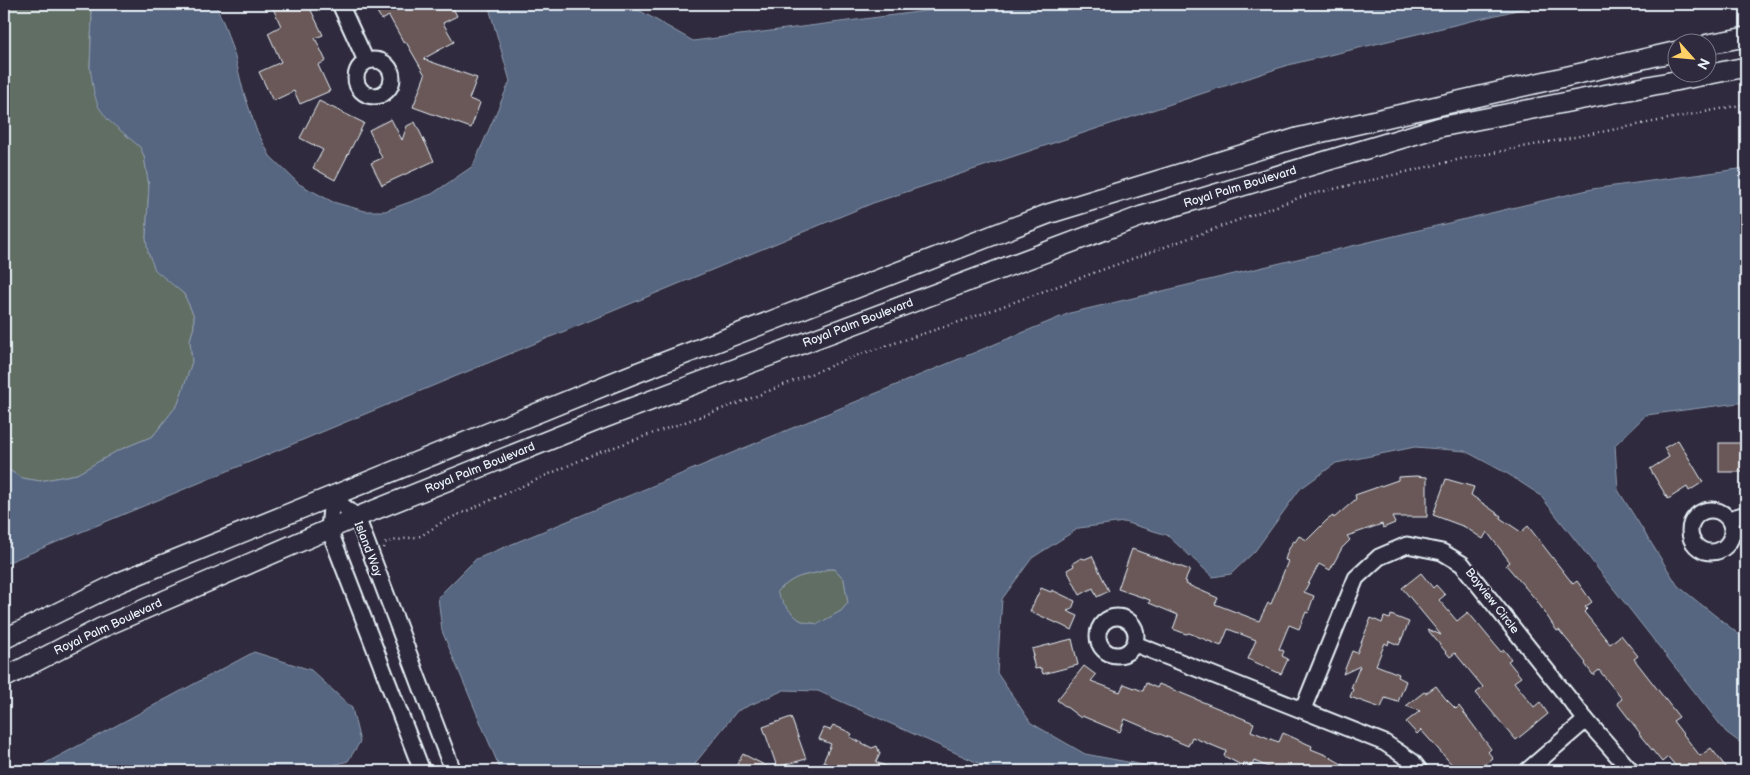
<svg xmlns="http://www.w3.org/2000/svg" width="1750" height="775" font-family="'Balsamiq Sans',sans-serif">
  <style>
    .green { fill: #616e64; stroke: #a4b0ae }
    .water { fill: #566580; stroke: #909db0; fill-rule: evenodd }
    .building { fill: #6a5858; stroke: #e8f1f8 }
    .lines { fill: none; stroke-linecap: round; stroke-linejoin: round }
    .minor-casing { stroke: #e8f1f8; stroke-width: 19 }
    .major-casing { stroke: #e8f1f8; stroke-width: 22 }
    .path { stroke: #e8f1f8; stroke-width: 2.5; stroke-dasharray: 1 4; stroke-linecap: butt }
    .minor { stroke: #2f2a3d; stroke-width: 15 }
    .major { stroke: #2f2a3d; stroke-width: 19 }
    .labels { text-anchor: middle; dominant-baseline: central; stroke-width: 4.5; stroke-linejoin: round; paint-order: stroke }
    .street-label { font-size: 12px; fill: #e8f1f8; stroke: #2f2a3d }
  </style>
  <rect width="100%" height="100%" fill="#2f2a3d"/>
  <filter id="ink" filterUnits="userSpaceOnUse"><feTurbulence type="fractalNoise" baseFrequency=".02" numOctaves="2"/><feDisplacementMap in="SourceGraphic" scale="10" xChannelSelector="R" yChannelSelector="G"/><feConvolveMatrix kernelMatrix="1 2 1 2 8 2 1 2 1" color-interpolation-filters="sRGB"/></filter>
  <g filter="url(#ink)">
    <g class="green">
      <path d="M4,4h86l2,14 -2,49 36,66 15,14 3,9 5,30 -3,52 10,32 28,24 10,22v11l-4,13 2,22 -14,42 -25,32 -36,15 -40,23 -37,7 -18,-3 -18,-11z"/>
      <path d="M827,569h8l9,10 4,24 -7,8 -23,13c-5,-1 -11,-1 -16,-3 -7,-2 -24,-23 -26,-29 4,-5 8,-6 13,-10 15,-10 24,-6 38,-13z"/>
    </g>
    <g class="water">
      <path d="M90,4h125l9,20 11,33 8,33 13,39 14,27 29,28 34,18 32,9h20l47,-17 41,-28 37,-85 -22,-77h140l65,37 279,-36 3,-1h567l-254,61 -415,138 -869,361v-97l18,11 18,3 37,-7 40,-23 36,-15 25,-32 14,-42 -2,-22 4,-13v-11l-10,-22 -29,-24 -7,-18 -2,-14 3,-52 -5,-30 -4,-9 -32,-27 -10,-14 -4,-13 -4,-26 2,-49z"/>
      <path d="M1746,168v234l-100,13 -31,30 3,45 60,96 68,54v107l-20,-15 -186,-237 -32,-21 -43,-23 -50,-4 -79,16 -36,26 -45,62 -24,23 -18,3 -46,-42 -43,-13 -45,6 -47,30 -30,41 -5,74 34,50 54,31 90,17h-179l-178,-80 -34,-1 -47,21 -41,51 -4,9h-191l-59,-140 -4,-34 38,-38 594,-246 522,-124zM827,569h8l9,10 4,24 -7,8 -23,13c-5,-1 -11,-1 -16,-3 -7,-2 -24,-23 -25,-30 3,-4 8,-5 12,-9 15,-10 24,-6 38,-13z"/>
      <path d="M254,652l57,18 41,38 8,34 -12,19 -36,10h-281z"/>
    </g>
    <g class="building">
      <path d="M271,4h37l15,31 -8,3 11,23 -8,4 12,26 -30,13 -6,-13 -21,10 -14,-29 22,-10 -13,-29 13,-7z"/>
      <path d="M372,4h79l6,12 -14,7 11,19 -31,17 54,19 -8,21 11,4 -9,25 -58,-21 12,-32 -19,-33 -2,1 -15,-27 -7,4z"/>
      <path d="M319,101l45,22 -29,57 -22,-12 10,-18 -23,-12z"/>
      <path d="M391,119l11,21 5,-14 8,-4 19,39 -52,24 -11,-22 11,-5 -13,-28z"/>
      <path d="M1678,440l25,42 -14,9 -2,-4 -19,12 -18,-30 19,-12 -5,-9z"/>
      <rect x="1719" y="443" width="27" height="29"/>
      <path d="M1416,476l11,1v40h-35l3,6 -12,5 -1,-4 -35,12 3,4 -8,8 -12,22 -11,-6 -15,28 10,4 -6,17 -2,-1 -7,17 -10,-4 -10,24 5,2 -2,5 6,3 -7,15 -33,-15 8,-19 -28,-11 -7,17 -32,-13 -3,1 -13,-5 5,-14 -29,-12 1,-3 -32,-11 14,-40 58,21 -5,11 2,1 -1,2 32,14 -3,6 44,17 9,-18 3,1 17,-43 -3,-1 2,-7 6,-12 2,1 4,-6 8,4 20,-20 6,-4 1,2 22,-19 -1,-4 43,-15v-3z"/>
      <path d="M1446,479l28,8 -3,8 30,21 -1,2 21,14 7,-6 45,58 4,-3 15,21 -7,5 2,2 -3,3 26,32 11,-9 17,21 -4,3 45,58 -6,4 27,35 11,-8 18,23h-49l-12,-14 -6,5 -23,-28 1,-1 -23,-30 5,-4 -23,-29 -6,5 -8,-11 1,-1 -27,-33 -2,1 -20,-30 -31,-36 4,-3 -23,-30 -4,7 -18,-12 -32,-12z"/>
      <path d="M1092,556l17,35 -12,6 -4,-9 -13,7 -13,-25 7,-4 -1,-3 8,-5 4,1z"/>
      <path d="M1421,573l12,15 3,-3 9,10 -6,5 18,21 11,-9 33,40 3,-2 7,9 -3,2 13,16 -7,5 20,25 6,-5 8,12 -32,26 -40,-47 7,-6 -28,-34 -5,4 -23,-28 14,6 -39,-47z"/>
      <path d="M1041,588l10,4 1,-2 23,11 -3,8 -5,2 11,5 -6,14 -42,-19z"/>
      <path d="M1391,615l18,7 -10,23 -10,-4 -1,4 -3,-2 -9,22 23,9 -1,3 8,4 -8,21 -13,-4 -4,10 -31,-11 3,-8 -2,-1 9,-22 -17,8 9,-23 5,2 14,-35 11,5 2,-6 6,2z"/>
      <path d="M1072,639l6,26 -35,9 -2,-6 -6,1 -3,-13h2l-2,-7z"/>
      <path d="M1084,666l12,9 -5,6 29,11 4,-8 19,7 3,-8 11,5 2,-4 95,39 -3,8 22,9 6,2 4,-9 29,13 -1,3 15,6 28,16h-76l-24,-10 -2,5 -8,-3 -1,3 -19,-10 2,-5 -34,-14 -4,9 -63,-27 -5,13 -38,-16 -1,2 -24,-18z"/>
      <path d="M1436,686l9,12 11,11 3,-3 32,43 -3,3 5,6 -16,13h-9l-6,-7 -6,5 -35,-39 -4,4 -11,-12 14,-11 -14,-5 18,-14 2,1z"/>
      <path d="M791,717l15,42 -29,8 -14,-40z"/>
      <path d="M833,725l16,7 3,2 -2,3 22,11 5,-2 3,8 -4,8 22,9h-53l-22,-9 8,-18 -12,-5 5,-11 6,2z"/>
      <path d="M743,754l33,17h-43z"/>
    </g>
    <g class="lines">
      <g class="minor-casing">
        <g id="minor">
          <path d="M340,4l26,57"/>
          <circle cx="374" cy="78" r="18"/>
          <path d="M332,497l25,20 96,254"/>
          <path d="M332,497l-3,32 93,242"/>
          <circle cx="1711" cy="531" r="21"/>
          <path d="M1729,519l17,-5"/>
          <circle cx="1117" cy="636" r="19"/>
          <path d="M1135,644l250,99 28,19 7,9"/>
          <path d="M1303,709l53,-131 23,-21 28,-12 35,7 20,12 124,156 45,51"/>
          <path d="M1527,771l59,-51"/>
        </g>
      </g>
      <g class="major-casing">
        <g id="major">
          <path d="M1708,44l38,-7"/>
          <path d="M4,639l116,-57 511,-207 417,-161 249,-76 381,-87"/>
          <path d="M4,678l97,-50 256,-111 242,-97 543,-204 298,-89 306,-60"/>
        </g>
      </g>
      <path class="path" d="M384,548l2,-6 35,-6 23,-15 148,-66 152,-54 111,-45 110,-36 339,-124 157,-37 285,-55"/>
      <use href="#minor" class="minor"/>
      <use href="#major" class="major"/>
    </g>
  </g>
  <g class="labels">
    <g class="street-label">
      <text transform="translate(1240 187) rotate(-17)">Royal Palm Boulevard</text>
      <text transform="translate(858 323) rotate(-21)">Royal Palm Boulevard</text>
      <text transform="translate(480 468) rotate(-22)">Royal Palm Boulevard</text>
      <text transform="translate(368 549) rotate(69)">Island Way</text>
      <text transform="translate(1492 601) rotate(52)">Bayview Circle</text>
      <text transform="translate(108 627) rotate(-25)">Royal Palm Boulevard</text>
    </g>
  </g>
  <rect width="1750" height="775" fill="none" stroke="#2f2a3d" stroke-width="20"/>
  <rect x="10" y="10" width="1730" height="755" fill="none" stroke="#e8f1f8" stroke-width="2" filter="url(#ink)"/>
  <g transform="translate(1692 58) rotate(117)"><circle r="24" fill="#2f2a3d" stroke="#797a88"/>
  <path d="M0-4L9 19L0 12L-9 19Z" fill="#ffd166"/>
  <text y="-8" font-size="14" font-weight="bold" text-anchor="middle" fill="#e8f1f8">N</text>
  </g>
</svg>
